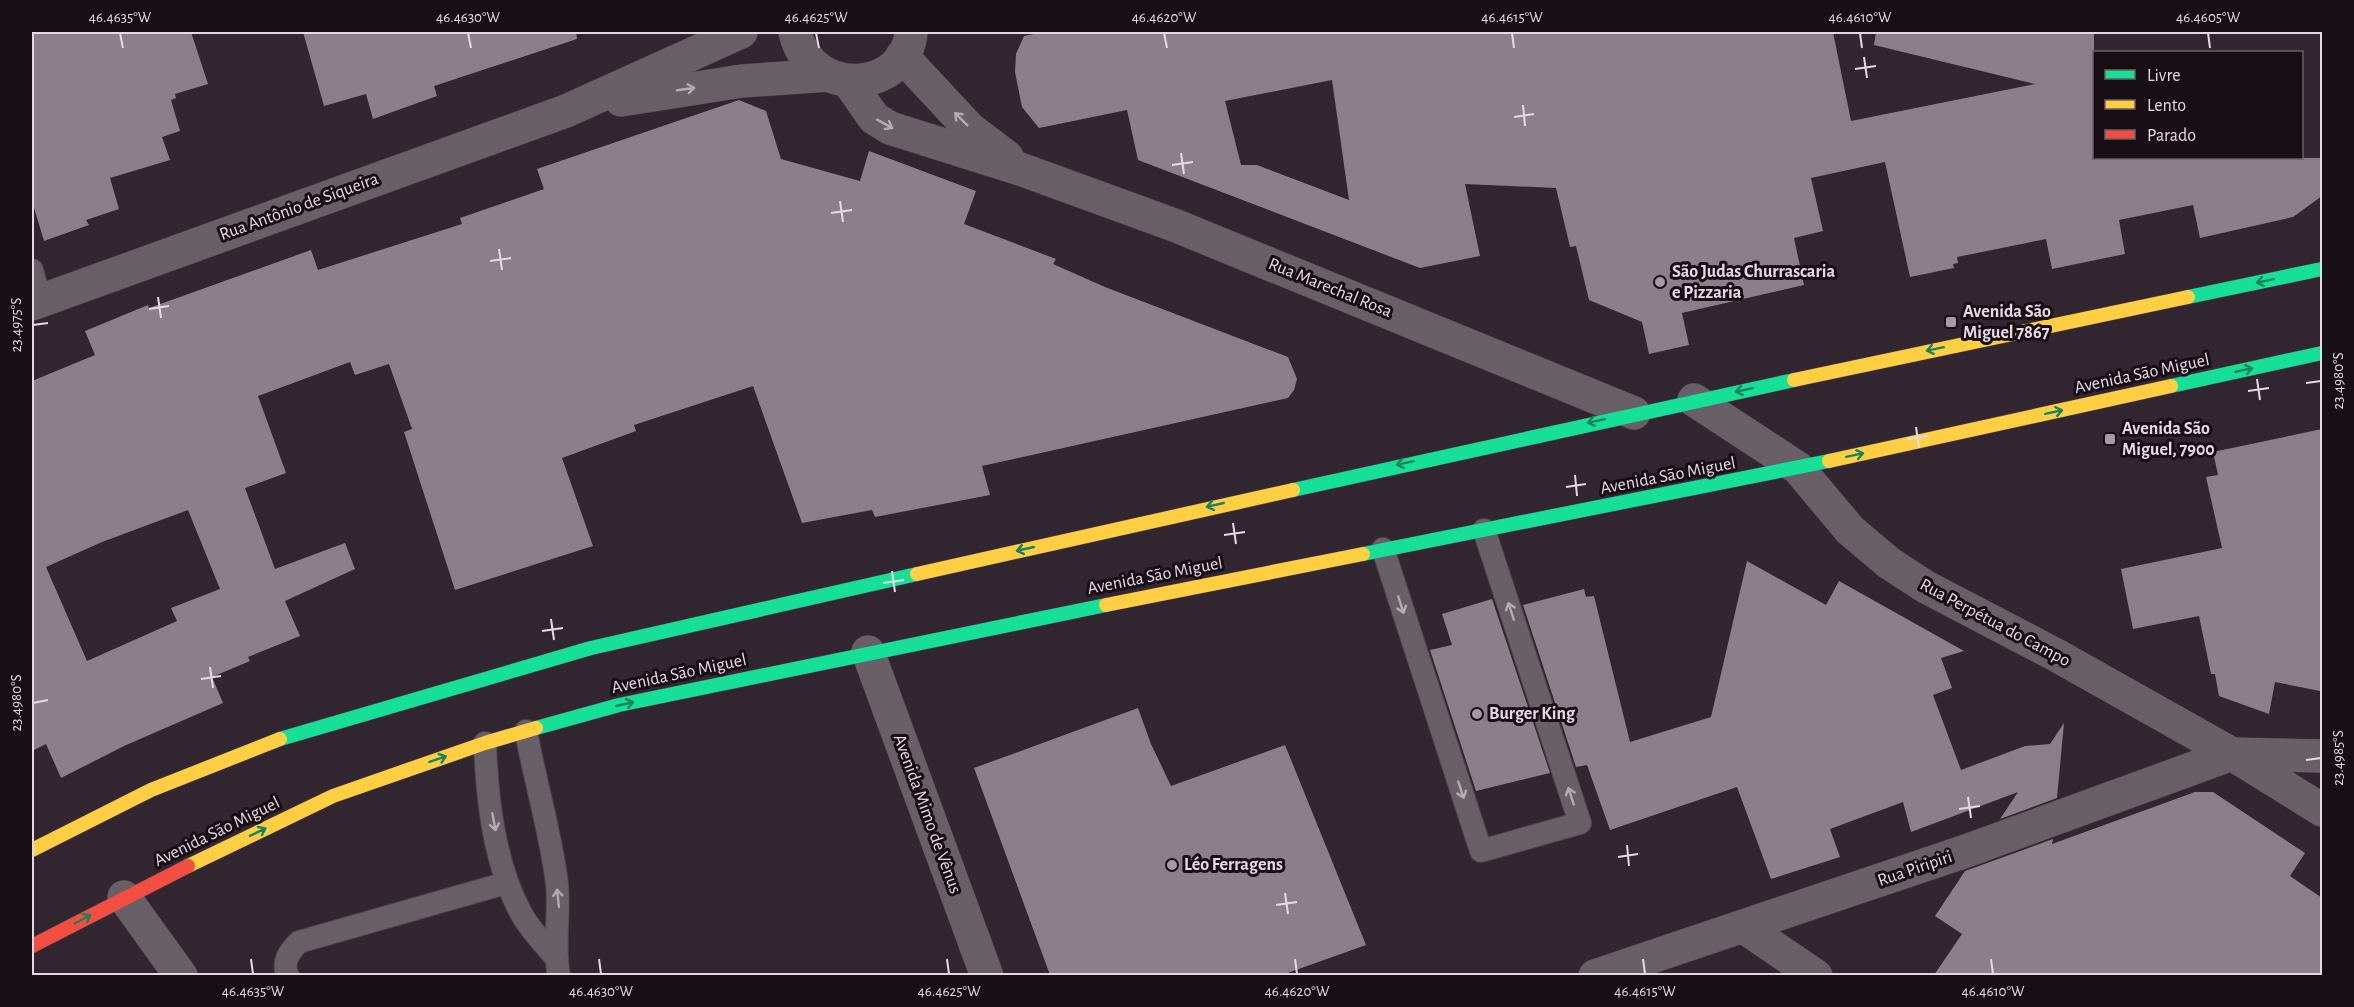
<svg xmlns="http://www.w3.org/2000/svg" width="2354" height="1007" font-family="'Alegreya Sans',sans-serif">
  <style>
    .building { fill: #8b8089; fill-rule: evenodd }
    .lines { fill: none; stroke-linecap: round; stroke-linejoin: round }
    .lane-casing { stroke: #4e444d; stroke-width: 24 }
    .street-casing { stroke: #4e444d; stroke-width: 34 }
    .fast-casing { stroke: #4e444d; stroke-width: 15 }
    .slow-casing { stroke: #4e444d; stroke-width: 15 }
    .jam-casing { stroke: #4e444d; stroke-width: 15 }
    .lane { stroke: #696067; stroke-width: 22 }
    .street { stroke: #696067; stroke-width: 33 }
    .fast { stroke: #16e098; stroke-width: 14 }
    .slow { stroke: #ffcf43; stroke-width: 14 }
    .jam { stroke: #f24e42; stroke-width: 14 }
    .oneway { stroke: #b5a9b2 }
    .oneway2 { stroke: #17825e }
    .ticks { fill: none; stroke: #e7d9e4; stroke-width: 2 }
    .poi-dot { fill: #a89aa5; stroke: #180e16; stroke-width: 2 }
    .labels { text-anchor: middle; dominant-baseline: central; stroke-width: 6; stroke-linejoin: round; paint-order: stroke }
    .street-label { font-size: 18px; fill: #e7d9e4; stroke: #180e16 }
    .poi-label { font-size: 18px; font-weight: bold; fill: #e7d9e4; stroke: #180e16; text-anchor: start }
    .neatline { fill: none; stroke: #e7d9e4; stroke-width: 2 }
    .ticks-label { font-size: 15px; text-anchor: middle; fill: #e7d9e4 }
  </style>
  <rect width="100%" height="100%" fill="#322630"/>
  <g class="building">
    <path d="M32,32h159l17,52 -33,10 1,4 -5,2 9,31 -18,6 8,23 -60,18 9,31 -33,11 3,5 -45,16 -12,-40z"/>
    <path d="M303,32h273l1,7 -143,47 3,10 -64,23 -7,-25 -42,12z"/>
    <path d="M1044,32h789l18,89 184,-37 -161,-39 2,-13h218v126h228v38l-29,21 -93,21 -7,-33 -74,15 6,34 -73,15 -6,-30 -89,18 1,6 -5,1 1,4 -44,9 -25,-115 -74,16 12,53 -29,7 10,47 -122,28 7,32 -40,9 -7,-32 -53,-22 -13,-54 -6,1 -14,-59 -91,-4 15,72 -60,12 -282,-108 -11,-50 -88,18 -17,-21 -7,-35 1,-18 8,-18zM1332,80l17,120 -92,-35h-16l-16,-64z"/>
    <path d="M739,100l27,11 15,48 79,22 9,-30 107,40 -12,33 92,35 -3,5 52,23 183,70 9,22 -3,11 -6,8 -306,68 8,29 -115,22 -3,-7 -70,13 -49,-137 -119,39 2,6 -74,27 31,88 -138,44 -51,-158 8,-3 -23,-65 -34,11 -5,-13 -92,34 28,77 -41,15 30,81 70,-26 10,26 -70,32 15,35 -52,21 2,4 -38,16 11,26 -99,43 -63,32 -15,-34 -14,7v-370l63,-26 -10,-24 63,-26 1,3 162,-58 7,20 144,-46 -2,-6 84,-29 -7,-20zM188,510l32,79 -49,19 6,13 -90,40 -41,-94 56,-25z"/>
    <path d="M2322,429l-2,262 -45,-9 -6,32 -50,-18 -4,-22h-4l-12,-58 -66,13 -12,-60 101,-21 -16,-71 12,-2 -5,-23z"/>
    <path d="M1747,561l79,44 13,-24 125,70 -23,7 11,30 -19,7 28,75 64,-24 25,-2 14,-21 -7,75 -57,21 18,-27 -107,40 -8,-30 -73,27 10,28 -69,22 -34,-92 -127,43 -23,-65 -11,2 -53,-162 61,-16 2,8 8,-1 36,146 81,-25z"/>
    <path d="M1492,599l58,174 -74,18 -46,-141 22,-5 -10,-31z"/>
    <path d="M1138,708l13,36 20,42 114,-41 81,200 -84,30h-232l-76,-207z"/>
    <path d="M2195,792h18l92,61 -15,23 32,22v77h-388l28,-41 -27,-18 30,-45 88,-32 -1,5z"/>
  </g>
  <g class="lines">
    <g class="lane-casing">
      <g id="lane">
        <path d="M32,270l8,30"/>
        <path d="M1383,549l98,302 99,-28 -96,-293"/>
        <path d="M526,731c9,51 25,102 31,153 3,31 -4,61 2,92"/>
        <path d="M485,743c2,56 9,120 36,170 8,16 23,30 34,44"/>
        <path d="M288,976c-7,-14 2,-25 11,-34l207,-59"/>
      </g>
    </g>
    <g class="street-casing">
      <g id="street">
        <path d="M795,32c17,70 112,59 116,0"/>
        <path d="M902,56l68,73 37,28"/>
        <path d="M848,81l26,37 16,10 133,42 151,55 460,188"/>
        <path d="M621,100l121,-19 86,-6"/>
        <path d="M32,304l534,-193 175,-79"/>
        <path d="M1694,400l104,68 52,62 39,33 37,24 130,68 176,99 90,56"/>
        <path d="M868,652l119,324"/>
        <path d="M124,897l57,79"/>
        <path d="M1744,927l72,49"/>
        <path d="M1595,976l371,-125 266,-97 90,2"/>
      </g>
    </g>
    <g class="fast-casing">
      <g id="fast">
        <path d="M2188,297l134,-28"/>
        <path d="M2171,386l151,-33"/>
        <path d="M1293,490l501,-110"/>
        <path d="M1363,554l466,-93"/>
        <path d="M536,728l83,-23 487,-100"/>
        <path d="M280,739l311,-91 326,-74"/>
      </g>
    </g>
    <g class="slow-casing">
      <g id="slow">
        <path d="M1794,380l394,-83"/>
        <path d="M1829,461l342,-75"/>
        <path d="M917,574l376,-84"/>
        <path d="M1106,605l257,-51"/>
        <path d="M32,850l119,-60 129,-51"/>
        <path d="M188,866l145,-70 152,-53 51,-15"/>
      </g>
    </g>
    <g class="jam-casing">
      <path id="jam" d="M32,946l156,-80"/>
    </g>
    <use href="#lane" class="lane"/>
    <use href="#street" class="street"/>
    <use href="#fast" class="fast"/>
    <use href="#slow" class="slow"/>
    <use href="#jam" class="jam"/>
  </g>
  <defs><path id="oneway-shaft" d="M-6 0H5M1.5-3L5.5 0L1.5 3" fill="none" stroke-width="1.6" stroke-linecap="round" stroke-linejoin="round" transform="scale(1.5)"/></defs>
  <g class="oneway">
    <use href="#oneway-shaft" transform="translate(686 89) rotate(-8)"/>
    <use href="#oneway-shaft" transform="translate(961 119) rotate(-135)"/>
    <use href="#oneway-shaft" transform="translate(885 124) rotate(29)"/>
    <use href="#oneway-shaft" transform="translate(1401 605) rotate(72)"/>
    <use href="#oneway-shaft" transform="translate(1511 611) rotate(-108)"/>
    <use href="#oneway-shaft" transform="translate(1461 790) rotate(72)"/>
    <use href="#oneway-shaft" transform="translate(1571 796) rotate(-108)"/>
    <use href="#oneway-shaft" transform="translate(494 822) rotate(79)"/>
    <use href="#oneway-shaft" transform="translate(558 898) rotate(-96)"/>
  </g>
  <g class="oneway2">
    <use href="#oneway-shaft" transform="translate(2265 281) rotate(168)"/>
    <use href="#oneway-shaft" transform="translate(1935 349) rotate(168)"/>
    <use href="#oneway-shaft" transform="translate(2244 370) rotate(-12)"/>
    <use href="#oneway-shaft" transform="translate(1744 390) rotate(168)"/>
    <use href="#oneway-shaft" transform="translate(2054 412) rotate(-12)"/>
    <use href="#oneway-shaft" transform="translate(1596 421) rotate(168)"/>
    <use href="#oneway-shaft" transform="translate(1855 455) rotate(-12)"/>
    <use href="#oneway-shaft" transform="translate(1405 463) rotate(168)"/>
    <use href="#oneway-shaft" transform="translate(1215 505) rotate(167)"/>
    <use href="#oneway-shaft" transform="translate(1025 549) rotate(167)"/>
    <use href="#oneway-shaft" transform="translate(625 704) rotate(-13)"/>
    <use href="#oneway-shaft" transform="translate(438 759) rotate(-19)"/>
    <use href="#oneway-shaft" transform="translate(258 832) rotate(-26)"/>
    <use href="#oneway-shaft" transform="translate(83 919) rotate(-28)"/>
  </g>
  <path class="ticks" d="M120,33l3,15M468,33l3,15M816,33l3,15M1164,33l3,15M1512,33l2,15M1860,33l2,15M2208,33l2,15M1864,57l3,21M1855,69l21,-3M1523,105l2,21M1514,117l20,-3M1181,153l3,21M1172,165l21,-3M840,201l3,21M831,213l21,-3M499,249l3,21M490,261l21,-3M158,297l3,21M149,309l20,-3M33,325l15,-2M2257,379l3,21M2306,383l15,-2M2248,391l21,-3M1916,427l3,21M1907,439l21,-3M1575,475l2,21M1566,487l20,-3M1233,523l3,21M1224,535l21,-3M892,571l3,21M883,583l21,-3M551,619l3,21M542,631l21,-3M210,667l3,21M201,679l20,-3M33,703l15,-3M2306,760l15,-2M1968,797l3,21M1959,809l21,-3M1627,845l2,21M1618,857l20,-3M1285,893l3,21M1276,905l21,-3M251,959l2,15M599,959l2,15M947,959l2,15M1295,959l2,15M1643,959l2,15M1991,959l2,15"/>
  <g class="poi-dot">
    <circle cx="1660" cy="282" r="6"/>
    <rect x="1945" y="316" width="12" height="12" rx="3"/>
    <rect x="2104" y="433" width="12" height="12" rx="3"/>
    <circle cx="1477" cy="714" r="6"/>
    <circle cx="1172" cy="865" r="6"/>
  </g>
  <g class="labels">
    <g class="street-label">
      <text transform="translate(299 207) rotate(-20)">Rua Antônio de Siqueira</text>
      <text transform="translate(1330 288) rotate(22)">Rua Marechal Rosa</text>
      <text transform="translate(2142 374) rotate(-12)">Avenida São Miguel</text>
      <text transform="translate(1668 476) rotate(-11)">Avenida São Miguel</text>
      <text transform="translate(1155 576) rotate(-11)">Avenida São Miguel</text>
      <text transform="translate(1995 623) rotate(28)">Rua Perpétua do Campo</text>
      <text transform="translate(679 674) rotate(-12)">Avenida São Miguel</text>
      <text transform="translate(927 814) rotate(70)">Avenida Mimo de Vênus</text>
      <text transform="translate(217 832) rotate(-26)">Avenida São Miguel</text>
      <text transform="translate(1915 869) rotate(-19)">Rua Piripiri</text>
    </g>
    <g class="poi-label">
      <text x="1672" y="272">São Judas Churrascaria<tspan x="1672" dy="21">e Pizzaria</tspan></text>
      <text x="1963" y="312">Avenida São<tspan x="1963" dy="21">Miguel 7867</tspan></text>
      <text x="2122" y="429">Avenida São<tspan x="2122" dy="21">Miguel, 7900</tspan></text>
      <text x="1489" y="714">Burger King</text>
      <text x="1184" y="865">Léo Ferragens</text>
    </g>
  </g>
  <rect width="2354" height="1007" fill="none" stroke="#180e16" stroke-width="66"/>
  <rect x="2093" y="51" width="210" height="108" fill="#180e16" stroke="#6b5f68" stroke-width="1.5"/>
  <rect x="2105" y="70" width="30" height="9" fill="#16e098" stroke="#6b5f68" stroke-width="1.5"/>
  <text x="2147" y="81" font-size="18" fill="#e7d9e4">Livre</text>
  <rect x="2105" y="100" width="30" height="9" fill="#ffcf43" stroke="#6b5f68" stroke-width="1.5"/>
  <text x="2147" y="111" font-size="18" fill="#e7d9e4">Lento</text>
  <rect x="2105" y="130" width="30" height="9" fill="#f24e42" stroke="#6b5f68" stroke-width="1.5"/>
  <text x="2147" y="141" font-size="18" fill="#e7d9e4">Parado</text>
  <rect x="33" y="33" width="2288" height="941" class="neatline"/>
  <g class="ticks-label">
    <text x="120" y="22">46.4635°W</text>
    <text x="468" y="22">46.4630°W</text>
    <text x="816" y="22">46.4625°W</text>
    <text x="1164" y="22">46.4620°W</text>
    <text x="1512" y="22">46.4615°W</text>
    <text x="1860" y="22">46.4610°W</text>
    <text x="2208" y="22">46.4605°W</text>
    <text transform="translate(16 325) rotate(-90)" y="5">23.4975°S</text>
    <text transform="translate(2338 381) rotate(-90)" y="5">23.4980°S</text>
    <text transform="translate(16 703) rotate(-90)" y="5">23.4980°S</text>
    <text transform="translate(2338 758) rotate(-90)" y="5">23.4985°S</text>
    <text x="253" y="996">46.4635°W</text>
    <text x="601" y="996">46.4630°W</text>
    <text x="949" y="996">46.4625°W</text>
    <text x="1297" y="996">46.4620°W</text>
    <text x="1645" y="996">46.4615°W</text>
    <text x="1993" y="996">46.4610°W</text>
  </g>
</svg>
